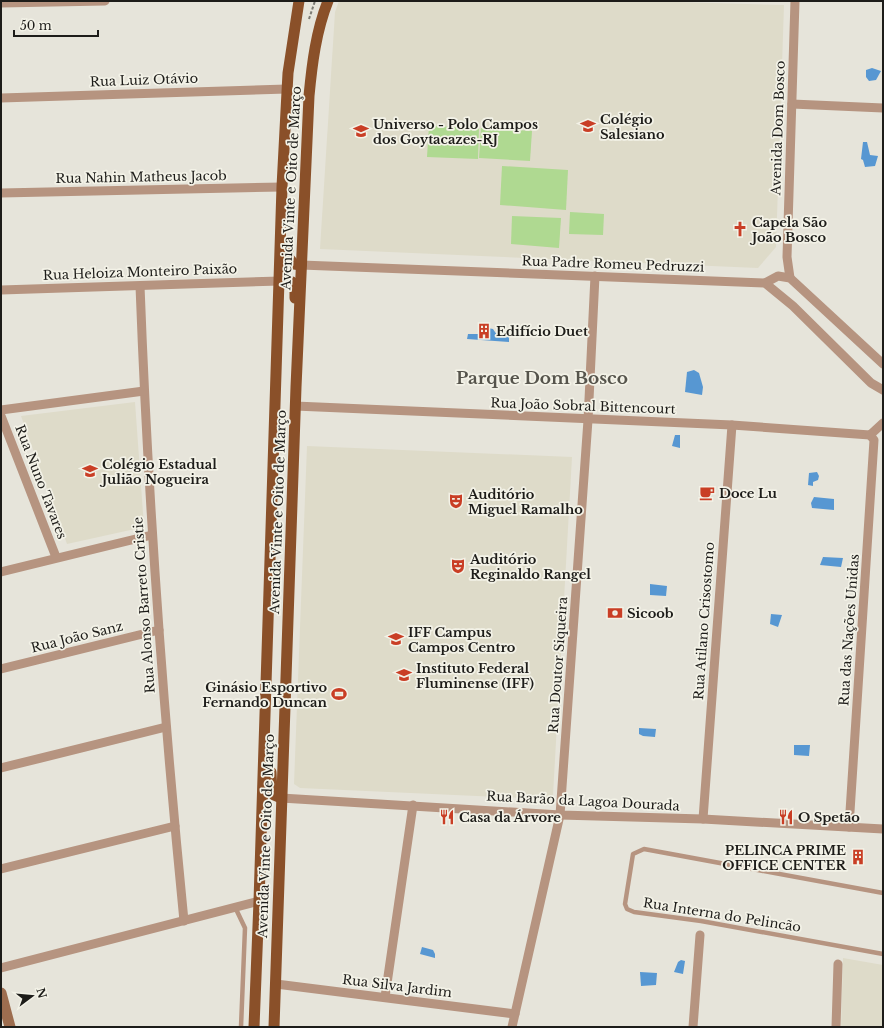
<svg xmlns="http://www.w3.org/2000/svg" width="884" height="1028" font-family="'Libre Baskerville',serif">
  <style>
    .built { fill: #dedbc9 }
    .green { fill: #afd991 }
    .water { fill: #5797d2 }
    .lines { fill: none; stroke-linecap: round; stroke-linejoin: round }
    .path { stroke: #7b7a73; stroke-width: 2; stroke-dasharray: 3 2; stroke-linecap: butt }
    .service { stroke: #b69480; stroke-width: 4.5 }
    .minor { stroke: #b69480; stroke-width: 9 }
    .secondary { stroke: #9d6d4f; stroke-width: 11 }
    .primary { stroke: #8a5029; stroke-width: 11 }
    .labels { text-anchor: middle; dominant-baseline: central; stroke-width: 3.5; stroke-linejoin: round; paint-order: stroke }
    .street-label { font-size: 13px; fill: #1d1c19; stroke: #f3f2e7 }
    .poi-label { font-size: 13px; font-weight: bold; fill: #1d1c19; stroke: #f3f2e7; text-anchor: start }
    .district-label { font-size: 17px; font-weight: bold; fill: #56544c; stroke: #f3f2e7 }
  </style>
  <rect width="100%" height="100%" fill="#e6e4da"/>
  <g class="built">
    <path d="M339,1h304l141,4 -8,242 -18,21 -438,-19 15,-237z"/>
    <path d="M135,402l9,125 -77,17 -46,-128z"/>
    <path d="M307,446l265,11 -19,338 -2,2 -6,2 -245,-11 -6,-4z"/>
    <path d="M843,958l40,7v62h-42z"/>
  </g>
  <g class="green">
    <path d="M429,126l50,2 -1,31 -51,-2z"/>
    <path d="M481,128l51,3 -2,30 -51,-3z"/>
    <path d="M502,166l66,4 -2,40 -66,-5z"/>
    <path d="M570,212l34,2 -1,21 -34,-1z"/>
    <path d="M512,216l49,2 -2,30 -48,-4z"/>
  </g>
  <g class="water">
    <path d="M872,68l9,3 -5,9 -7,1 -3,-4v-7z"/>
    <path d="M863,142h4l3,13 8,1 -3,10 -10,1 -2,-7 -2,-1z"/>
    <path d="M488,328l5,1 4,6 12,2v5l-42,-3 1,-5h13l2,-4z"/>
    <path d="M694,370l5,3 4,14 -1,8 -17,-3 2,-20z"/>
    <path d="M613,403l6,1v9l-12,-1 -2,-3 2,-5z"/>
    <path d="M675,435h5v13l-8,-2z"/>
    <path d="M817,472l2,4 -1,4 -5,2v4l-5,-1 1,-12z"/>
    <path d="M814,497l20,2v11l-22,-2 -1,-5z"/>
    <path d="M823,557l20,1 -2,9 -21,-2z"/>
    <path d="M650,584l17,2 -1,10 -16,-1z"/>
    <path d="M771,614l11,1 -4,12 -8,-3z"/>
    <path d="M639,728l17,1 -1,8 -12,-1 -4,-2z"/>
    <path d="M794,745h16l-1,11 -15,-1z"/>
    <path d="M422,947l11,3 2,4v4l-15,-4z"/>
    <path d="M681,960l4,1 -2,13 -9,-2 4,-10z"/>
    <path d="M640,972l17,1 -1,12 -15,1z"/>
  </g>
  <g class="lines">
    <path class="path" d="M309,19l6,-18"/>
    <g class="service">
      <path d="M883,893l-239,-44 -11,5 -8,50 2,5 7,3 67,9 182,33"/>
      <path d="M235,907l10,21 -4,99"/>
    </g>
    <g class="minor">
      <path d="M1,3l104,-2"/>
      <path d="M1,98l286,-9"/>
      <path d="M792,104l91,4"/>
      <path d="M1,193l281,-6"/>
      <path d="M301,265l464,18 28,23 78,77 12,7"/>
      <path d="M790,278l-3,-21 8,-256"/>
      <path d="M765,283l13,-7 12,2 93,86"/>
      <path d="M140,286c8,212 23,423 44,635"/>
      <path d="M1,290l279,-9"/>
      <path d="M295,406l437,19 138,10"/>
      <path d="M1,410l143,-19"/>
      <path d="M1,416l55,141"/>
      <path d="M870,435l13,-12"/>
      <path d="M1,572l151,-37"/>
      <path d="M1,669l158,-39"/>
      <path d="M1,768l165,-41"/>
      <path d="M281,798l279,17 143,4 180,10"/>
      <path d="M703,819l29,-394"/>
      <path d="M849,827l25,-387 -4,-5"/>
      <path d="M1,869l174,-43"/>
      <path d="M1,968l258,-67"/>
      <path d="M276,984l239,30"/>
      <path d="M385,997l28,-192"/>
      <path d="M512,1027l48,-212 28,-395 7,-144"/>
      <path d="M693,1027l7,-92"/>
      <path d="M836,1027l2,-63"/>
    </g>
    <path class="secondary" d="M1,993l9,34"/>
    <g class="primary">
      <path d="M288,243v14l6,7 7,1"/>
      <path d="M280,281l12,1 3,7v9"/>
      <path d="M271,772l1,20 2,3 7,3"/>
      <path d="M254,1027l5,-126 23,-714 6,-114 11,-72"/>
      <path d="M274,1027l22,-640 13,-291c3,-32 7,-65 19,-95"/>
    </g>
  </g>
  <defs>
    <g id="school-bare" transform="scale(1.2)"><path d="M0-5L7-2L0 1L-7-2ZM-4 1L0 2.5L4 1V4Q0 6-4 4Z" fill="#c93e25" stroke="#f3f2e7" stroke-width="2.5" paint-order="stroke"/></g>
    <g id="university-bare" transform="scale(1.2)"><path d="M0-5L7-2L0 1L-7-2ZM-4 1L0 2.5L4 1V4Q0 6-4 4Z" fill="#c93e25" stroke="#f3f2e7" stroke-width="2.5" paint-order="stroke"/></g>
    <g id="church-bare" transform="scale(1.2)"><path d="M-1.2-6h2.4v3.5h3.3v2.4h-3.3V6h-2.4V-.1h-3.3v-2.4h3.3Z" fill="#c93e25" stroke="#f3f2e7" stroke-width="2.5" paint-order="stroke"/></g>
    <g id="building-bare" transform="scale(1.2)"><path d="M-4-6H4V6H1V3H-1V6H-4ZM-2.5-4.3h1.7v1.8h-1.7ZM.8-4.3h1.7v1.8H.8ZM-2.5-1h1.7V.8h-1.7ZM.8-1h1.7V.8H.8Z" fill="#c93e25" stroke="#f3f2e7" stroke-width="2.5" paint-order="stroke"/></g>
    <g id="cafe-bare" transform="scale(1.2)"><path d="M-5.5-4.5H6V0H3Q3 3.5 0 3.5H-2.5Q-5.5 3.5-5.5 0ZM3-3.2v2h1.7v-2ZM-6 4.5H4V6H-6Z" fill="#c93e25" stroke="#f3f2e7" stroke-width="2.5" paint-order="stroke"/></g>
    <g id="theatre-bare" transform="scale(1.2)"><path d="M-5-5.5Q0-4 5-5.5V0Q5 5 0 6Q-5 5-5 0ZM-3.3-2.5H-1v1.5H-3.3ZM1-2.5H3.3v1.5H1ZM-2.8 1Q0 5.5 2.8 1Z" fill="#c93e25" stroke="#f3f2e7" stroke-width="2.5" paint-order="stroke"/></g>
    <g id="bank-bare" transform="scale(1.2)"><path d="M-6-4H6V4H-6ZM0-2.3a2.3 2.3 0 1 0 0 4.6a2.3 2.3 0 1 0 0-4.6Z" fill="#c93e25" stroke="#f3f2e7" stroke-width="2.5" paint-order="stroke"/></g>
    <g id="stadium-bare" transform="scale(1.2)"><path d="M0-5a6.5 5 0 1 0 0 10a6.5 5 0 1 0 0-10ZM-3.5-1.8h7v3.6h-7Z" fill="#c93e25" stroke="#f3f2e7" stroke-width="2.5" paint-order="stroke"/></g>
    <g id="restaurant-bare" transform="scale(1.2)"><path d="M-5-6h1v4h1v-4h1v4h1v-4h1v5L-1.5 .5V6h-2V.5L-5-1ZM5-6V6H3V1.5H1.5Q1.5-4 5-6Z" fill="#c93e25" stroke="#f3f2e7" stroke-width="2.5" paint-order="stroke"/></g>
  </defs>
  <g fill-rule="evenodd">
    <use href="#school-bare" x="588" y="126"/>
    <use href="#university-bare" x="361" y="131"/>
    <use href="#church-bare" x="740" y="229"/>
    <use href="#building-bare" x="484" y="331"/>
    <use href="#school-bare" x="90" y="471"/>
    <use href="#cafe-bare" x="707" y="493"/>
    <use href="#theatre-bare" x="456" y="501"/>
    <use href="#theatre-bare" x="458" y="566"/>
    <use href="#bank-bare" x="615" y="613"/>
    <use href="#university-bare" x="396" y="639"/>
    <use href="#university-bare" x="404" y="675"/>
    <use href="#stadium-bare" x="339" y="694"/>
    <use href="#restaurant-bare" x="447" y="817"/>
    <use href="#restaurant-bare" x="786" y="817"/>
    <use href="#building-bare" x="858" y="857"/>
  </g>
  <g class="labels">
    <g class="street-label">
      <text transform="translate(144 80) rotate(-2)">Rua Luiz Otávio</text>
      <text transform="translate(778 128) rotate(-88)">Avenida Dom Bosco</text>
      <text transform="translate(141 177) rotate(-1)">Rua Nahin Matheus Jacob</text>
      <text transform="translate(291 188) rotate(-87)">Avenida Vinte e Oito de Março</text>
      <text transform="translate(613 264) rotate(2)">Rua Padre Romeu Pedruzzi</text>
      <text transform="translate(140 272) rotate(-2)">Rua Heloiza Monteiro Paixão</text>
      <text transform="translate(583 406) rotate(2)">Rua João Sobral Bittencourt</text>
      <text transform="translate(41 482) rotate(69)">Rua Nuno Tavares</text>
      <text transform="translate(278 512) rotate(-88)">Avenida Vinte e Oito de Março</text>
      <text transform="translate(144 605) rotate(-94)">Rua Alonso Barreto Cristie</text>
      <text transform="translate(704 621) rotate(-86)">Rua Atilano Crisostomo</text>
      <text transform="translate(849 630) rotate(-86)">Rua das Nações Unidas</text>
      <text transform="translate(77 637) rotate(-14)">Rua João Sanz</text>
      <text transform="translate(558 665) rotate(-86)">Rua Doutor Siqueira</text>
      <text transform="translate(583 801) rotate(3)">Rua Barão da Lagoa Dourada</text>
      <text transform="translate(266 836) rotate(-88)">Avenida Vinte e Oito de Março</text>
      <text transform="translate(722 915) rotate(9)">Rua Interna do Pelincão</text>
      <text transform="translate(397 986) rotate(7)">Rua Silva Jardim</text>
    </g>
    <g class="poi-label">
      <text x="600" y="119">Colégio<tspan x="600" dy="15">Salesiano</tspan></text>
      <text x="373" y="124">Universo - Polo Campos<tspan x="373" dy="15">dos Goytacazes-RJ</tspan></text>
      <text x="752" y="222">Capela São<tspan x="752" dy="15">João Bosco</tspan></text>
      <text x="496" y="331">Edifício Duet</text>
      <text x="102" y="464">Colégio Estadual<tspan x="102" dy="15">Julião Nogueira</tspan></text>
      <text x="719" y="493">Doce Lu</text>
      <text x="468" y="494">Auditório<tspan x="468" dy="15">Miguel Ramalho</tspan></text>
      <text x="470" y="559">Auditório<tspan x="470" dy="15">Reginaldo Rangel</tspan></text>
      <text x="627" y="613">Sicoob</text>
      <text x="408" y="632">IFF Campus<tspan x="408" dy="15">Campos Centro</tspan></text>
      <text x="416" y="668">Instituto Federal<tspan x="416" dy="15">Fluminense (IFF)</tspan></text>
      <text x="327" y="687" text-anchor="end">Ginásio Esportivo<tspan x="327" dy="15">Fernando Duncan</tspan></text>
      <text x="459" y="817">Casa da Árvore</text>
      <text x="798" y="817">O Spetão</text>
      <text x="846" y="850" text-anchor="end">PELINCA PRIME<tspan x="846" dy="15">OFFICE CENTER</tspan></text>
    </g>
    <g class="district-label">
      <text x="542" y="378">Parque Dom Bosco</text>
    </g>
  </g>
  <rect width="884" height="1028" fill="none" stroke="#1d1c19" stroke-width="4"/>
  <g transform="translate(32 996) rotate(74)" stroke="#f3f2e7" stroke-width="3" paint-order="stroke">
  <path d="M0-3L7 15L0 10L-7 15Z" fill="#1d1c19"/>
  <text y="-6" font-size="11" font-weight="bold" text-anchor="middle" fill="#1d1c19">N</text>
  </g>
  <path d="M14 30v6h84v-6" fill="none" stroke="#1d1c19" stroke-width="2"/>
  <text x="20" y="30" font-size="12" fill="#1d1c19" stroke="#f3f2e7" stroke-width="3" paint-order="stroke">50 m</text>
</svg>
